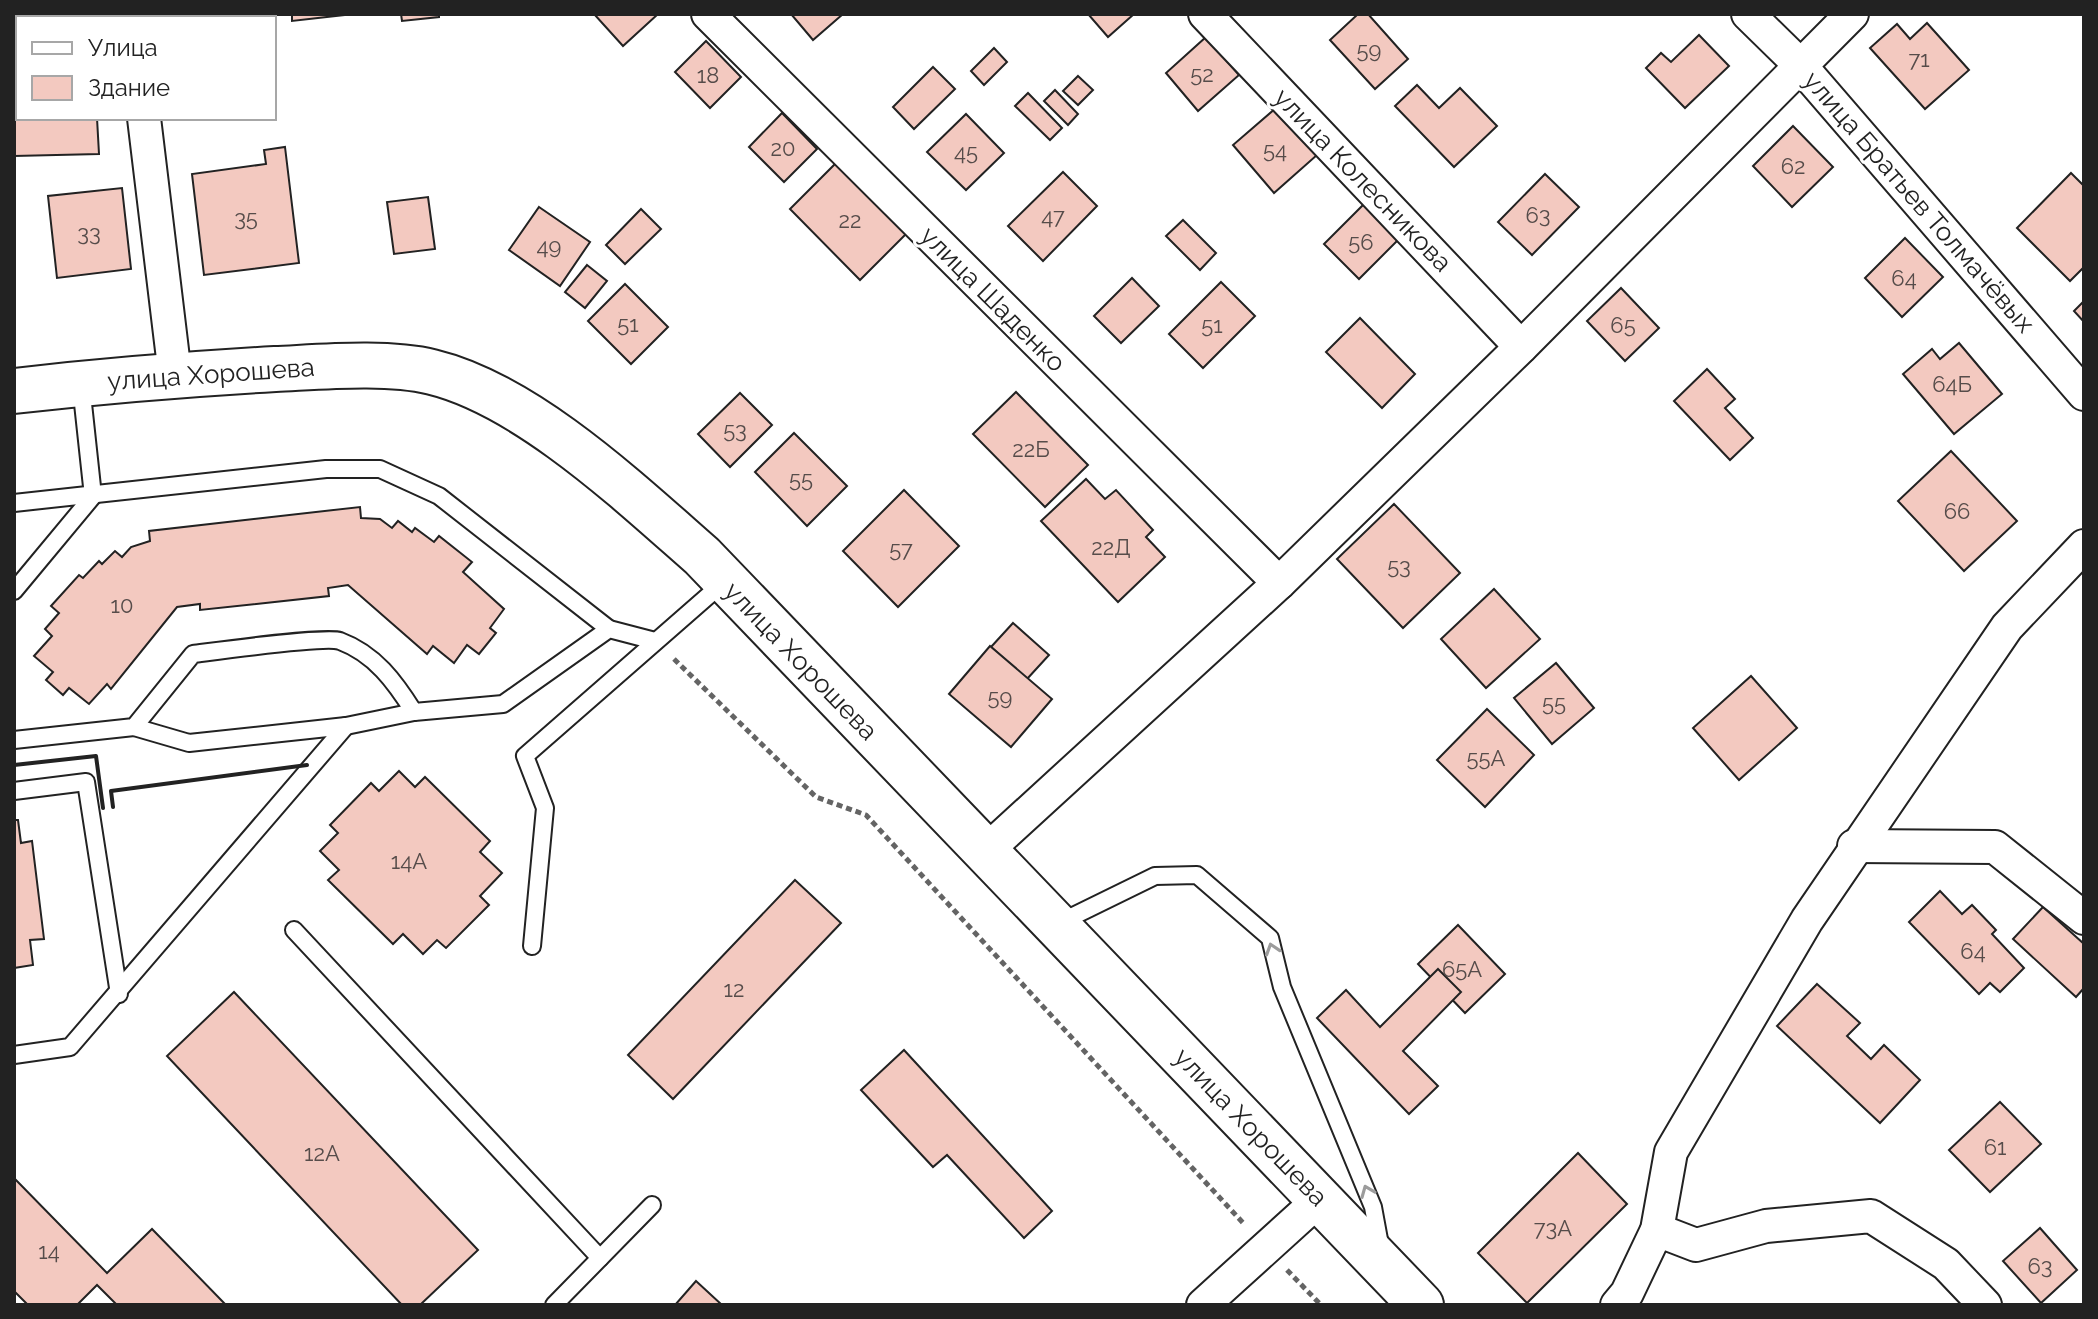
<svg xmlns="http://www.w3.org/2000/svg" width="2098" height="1319" font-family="Raleway,sans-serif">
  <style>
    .building { fill: #f3c9c0; stroke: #222; stroke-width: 2 }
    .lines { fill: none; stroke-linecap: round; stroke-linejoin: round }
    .service-casing { stroke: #222; stroke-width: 20 }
    .minor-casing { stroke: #222; stroke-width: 36 }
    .secondary-casing { stroke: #222; stroke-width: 48 }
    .path { stroke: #646464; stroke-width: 5; stroke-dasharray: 6 4; stroke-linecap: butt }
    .service { stroke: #fff; stroke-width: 16 }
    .minor { stroke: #fff; stroke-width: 32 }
    .secondary { stroke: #fff; stroke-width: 44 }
    .wall { stroke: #222; stroke-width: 4 }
    .oneway { stroke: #9c9c9c }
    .labels { text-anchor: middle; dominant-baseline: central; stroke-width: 6; stroke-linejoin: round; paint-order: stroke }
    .number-label { font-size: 22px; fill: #564c4a }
    .street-label { font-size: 26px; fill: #222; stroke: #fff }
  </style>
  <rect width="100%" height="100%" fill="#fff"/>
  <g class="building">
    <path d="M24,14h64l1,4h-65z"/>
    <path d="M182,14h64v4h-63z"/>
    <path d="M292,14h52v1l-52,6z"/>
    <path d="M401,14h38v3l-37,4z"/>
    <path d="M594,14h64l-35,32z"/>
    <path d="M791,14h52l-30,26z"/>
    <path d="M1088,14h46l-26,23z"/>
    <path d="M1358,14h10l40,45 -33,30 -45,-49z"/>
    <path d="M1927,23l42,47 -44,39 -55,-61 27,-24 13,15z"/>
    <path d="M1699,35l30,31 -44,42 -39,-40 15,-15 10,9z"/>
    <path d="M1206,37l33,38 -41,36 -32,-38z"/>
    <path d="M706,41l35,36 -31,31 -35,-36z"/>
    <path d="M994,48l13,14 -23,23 -13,-14z"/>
    <path d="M933,67l22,22 -41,40 -21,-22z"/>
    <path d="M1078,76l15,14 -15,15 -15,-14z"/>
    <path d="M1417,85l22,23 21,-20 37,38 -43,41 -59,-61z"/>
    <path d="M1055,90l23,24 -10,11 -24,-24z"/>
    <path d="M1028,93l34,35 -12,12 -35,-34z"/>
    <path d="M1276,108l41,47 -43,38 -41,-48z"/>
    <path d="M782,113l35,36 -33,33 -35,-35z"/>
    <path d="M966,114l38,39 -38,37 -39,-38z"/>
    <path d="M14,117l83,1 2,36 -85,2z"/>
    <path d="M1793,126l40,41 -41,40 -39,-41z"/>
    <path d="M285,147l14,116 -95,12 -12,-101 74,-10 -2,-14z"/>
    <path d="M839,160l70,71 -49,49 -70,-71z"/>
    <path d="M1063,172l34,34 -54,55 -35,-35z"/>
    <path d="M2071,173l13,13v81l-14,14 -53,-53z"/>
    <path d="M1545,174l34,33 -47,48 -34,-33z"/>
    <path d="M122,188l9,81 -74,9 -9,-82z"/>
    <path d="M428,197l7,52 -41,5 -7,-52z"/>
    <path d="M1364,204l34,36 -39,39 -35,-35z"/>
    <path d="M539,207l51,35 -30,44 -51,-36z"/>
    <path d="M641,209l20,20 -36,35 -19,-19z"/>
    <path d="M1183,220l33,33 -16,17 -34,-34z"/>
    <path d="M1905,238l38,39 -41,40 -37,-39z"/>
    <path d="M587,265l20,16 -22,27 -20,-16z"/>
    <path d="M1132,278l27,28 -38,37 -27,-27z"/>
    <path d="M1221,282l34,34 -52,52 -34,-34z"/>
    <path d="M625,284l43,43 -37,37 -43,-43z"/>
    <path d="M1621,288l38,40 -34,33 -38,-40z"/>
    <path d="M2084,301v21l-10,-11z"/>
    <path d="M1360,318l55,56 -33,34 -56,-56z"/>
    <path d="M1959,343l43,51 -48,40 -51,-60 29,-25 8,10z"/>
    <path d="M1707,369l28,30 -10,9 28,30 -23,22 -56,-59z"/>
    <path d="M1016,392l72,73 -43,42 -72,-73z"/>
    <path d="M740,393l32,32 -42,42 -32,-33z"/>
    <path d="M794,433l53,53 -40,40 -52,-54z"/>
    <path d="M1951,451l66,70 -53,50 -66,-70z"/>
    <path d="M1086,479l19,20 11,-9 37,40 -7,7 19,20 -47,45 -77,-81z"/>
    <path d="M904,490l55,56 -61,61 -55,-56z"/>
    <path d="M1394,504l66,69 -57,55 -66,-69z"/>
    <path d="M360,507l1,11 19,1 12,9 6,-7 14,11 3,-4 19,14 5,-6 33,26 -9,10 41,37 -14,19 6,5 -17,21 -12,-9 -13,18 -21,-17 -6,8 -79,-69 -20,3 1,8 -129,14v-6l-23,3 -66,82 -4,-5 -18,20 -20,-16 -6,7 -17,-15 7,-8 -19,-16 18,-20 -7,-7 14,-16 -8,-7 28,-31 4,3 16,-17 3,3 13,-13 7,6 9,-10 19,-6 -1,-10z"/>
    <path d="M1494,589l46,50 -54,49 -45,-49z"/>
    <path d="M1013,623l36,32 -22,24 -36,-32z"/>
    <path d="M990,646l62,53 -41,48 -62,-53z"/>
    <path d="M1556,663l38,45 -42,36 -38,-46z"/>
    <path d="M1751,676l46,52 -58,52 -46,-52z"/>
    <path d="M1487,709l47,46 -49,52 -48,-47z"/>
    <path d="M399,771l16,16 10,-10 65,64 -10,11 22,21 -22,23 9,9 -43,43 -9,-8 -14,14 -20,-20 -10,10 -65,-64 11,-10 -19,-19 18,-18 -8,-8 41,-42 8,8z"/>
    <path d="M14,820h4l3,23 11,-2 12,98 -14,1 3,25 -19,3z"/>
    <path d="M795,880l46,43 -168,176 -45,-44z"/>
    <path d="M1940,891l22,23 10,-9 24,25 -4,4 32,34 -24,24 -10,-9 -11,11 -70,-72z"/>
    <path d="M2043,907l41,37v44l-8,9 -63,-58z"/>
    <path d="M1458,925l47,49 -40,39 -47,-49z"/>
    <path d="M1438,969l23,23 -58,59 35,35 -29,28 -92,-96 29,-28 34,37z"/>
    <path d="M1817,984l43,39 -13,13 24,23 13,-14 36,35 -40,43 -103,-97z"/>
    <path d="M234,992l244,258 -58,55h-18l-235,-249z"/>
    <path d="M904,1050l148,161 -28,27 -77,-83 -14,12 -72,-77z"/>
    <path d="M2000,1102l41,42 -51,48 -41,-42z"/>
    <path d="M1578,1153l49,51 -100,99 -49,-50z"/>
    <path d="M14,1178l93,95 45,-44 74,76h-109l-20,-20 -20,20h-49l-14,-14z"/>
    <path d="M2040,1228l37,42 -36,33 -38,-42z"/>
    <path d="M696,1281l26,24h-47z"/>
  </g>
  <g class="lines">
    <g class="service-casing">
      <g id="service">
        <path d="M14,503l312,-34h54l59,27 170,133"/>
        <path d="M14,591l79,-95 -12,-111"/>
        <path d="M134,727l55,16 157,-17 68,-14"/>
        <path d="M14,740l120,-13 59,-73c24,-3 132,-18 147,-13 35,13 55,41 74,71l89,-8 106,-75 46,12"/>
        <path d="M14,791l72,-9 33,212"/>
        <path d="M1059,923l96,-47 42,-1 73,63 12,49 91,220 7,38"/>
        <path d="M294,930l306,328"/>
        <path d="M532,946l13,-138 -20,-52 199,-174"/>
        <path d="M14,1055l56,-8 276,-321"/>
        <path d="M554,1305l98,-100"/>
      </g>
    </g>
    <g class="minor-casing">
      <g id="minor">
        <path d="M131,14v4"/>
        <path d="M708,14l571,569"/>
        <path d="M1205,14l316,333"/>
        <path d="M1748,14l51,50 285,330"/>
        <path d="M144,118l31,257"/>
        <path d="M1854,846l141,1 89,71"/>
        <path d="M986,851l293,-268 242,-236 331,-333"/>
        <path d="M1657,1230l39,15 70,-19 105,-10 75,48 39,41"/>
        <path d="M1203,1305l117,-106"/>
        <path d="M1617,1305l10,-12 30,-63 14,-78 136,-232 200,-293 77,-81"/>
      </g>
    </g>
    <g class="secondary-casing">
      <path id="secondary" d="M14,391c87,-10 173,-17 261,-22 46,-2 112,-8 157,3 95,23 198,121 270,184l719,749"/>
    </g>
    <g class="path">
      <path d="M674,659l142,138 50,18 379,410"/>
      <path d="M1287,1270l34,35"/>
    </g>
    <use href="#service" class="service"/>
    <use href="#minor" class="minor"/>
    <use href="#secondary" class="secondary"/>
    <g class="wall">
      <path d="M14,765l82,-9 7,52"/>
      <path d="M113,807l-2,-16 196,-26"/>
    </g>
  </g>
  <defs><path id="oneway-chevron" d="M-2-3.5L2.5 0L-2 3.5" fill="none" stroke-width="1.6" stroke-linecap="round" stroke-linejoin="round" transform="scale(2)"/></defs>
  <g class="oneway">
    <use href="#oneway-chevron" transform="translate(1272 949) rotate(-108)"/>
    <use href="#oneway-chevron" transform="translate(1367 1191) rotate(-112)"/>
  </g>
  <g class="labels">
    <g class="number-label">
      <text x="1369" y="50">59</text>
      <text x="1919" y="59">71</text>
      <text x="1202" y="74">52</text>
      <text x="708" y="75">18</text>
      <text x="783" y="148">20</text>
      <text x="1275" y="150">54</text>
      <text x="966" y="152">45</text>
      <text x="1793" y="166">62</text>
      <text x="1538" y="215">63</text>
      <text x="1053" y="216">47</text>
      <text x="246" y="218">35</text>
      <text x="850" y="220">22</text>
      <text x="89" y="233">33</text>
      <text x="1361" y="242">56</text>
      <text x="549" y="246">49</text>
      <text x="1904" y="278">64</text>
      <text x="628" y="324">51</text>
      <text x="1212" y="325">51</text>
      <text x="1623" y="325">65</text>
      <text x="1952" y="384">64Б</text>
      <text x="735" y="430">53</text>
      <text x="1031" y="449">22Б</text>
      <text x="801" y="479">55</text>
      <text x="1957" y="511">66</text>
      <text x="1111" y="547">22Д</text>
      <text x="901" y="549">57</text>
      <text x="1399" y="566">53</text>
      <text x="122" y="605">10</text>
      <text x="1000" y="697">59</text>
      <text x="1554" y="703">55</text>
      <text x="1486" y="758">55А</text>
      <text x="409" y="861">14А</text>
      <text x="1973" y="951">64</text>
      <text x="1462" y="969">65А</text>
      <text x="734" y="989">12</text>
      <text x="1995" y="1147">61</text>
      <text x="322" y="1153">12А</text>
      <text x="1553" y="1228">73А</text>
      <text x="49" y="1251">14</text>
      <text x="2040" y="1266">63</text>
    </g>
    <g class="street-label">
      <text transform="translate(1363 180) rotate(46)">улица Колесникова</text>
      <text transform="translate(1919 202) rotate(49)">улица Братьев Толмачёвых</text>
      <text transform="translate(993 299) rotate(45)">улица Шаденко</text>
      <text transform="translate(211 374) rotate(-4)">улица Хорошева</text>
      <text transform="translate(801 661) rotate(46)">улица Хорошева</text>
      <text transform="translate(1251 1127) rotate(46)">улица Хорошева</text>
    </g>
  </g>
  <rect width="2098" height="1319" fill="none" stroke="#222222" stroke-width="32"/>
  <rect x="16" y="16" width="260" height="104" fill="#ffffff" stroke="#a7a7a7" stroke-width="2"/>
  <rect x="32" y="42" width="40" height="12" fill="#ffffff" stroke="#a7a7a7" stroke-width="2"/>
  <text x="88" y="56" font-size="24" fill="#222222">Улица</text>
  <rect x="32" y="76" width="40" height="24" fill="#f3c9c0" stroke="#a7a7a7" stroke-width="2"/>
  <text x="88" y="96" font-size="24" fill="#222222">Здание</text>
</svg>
